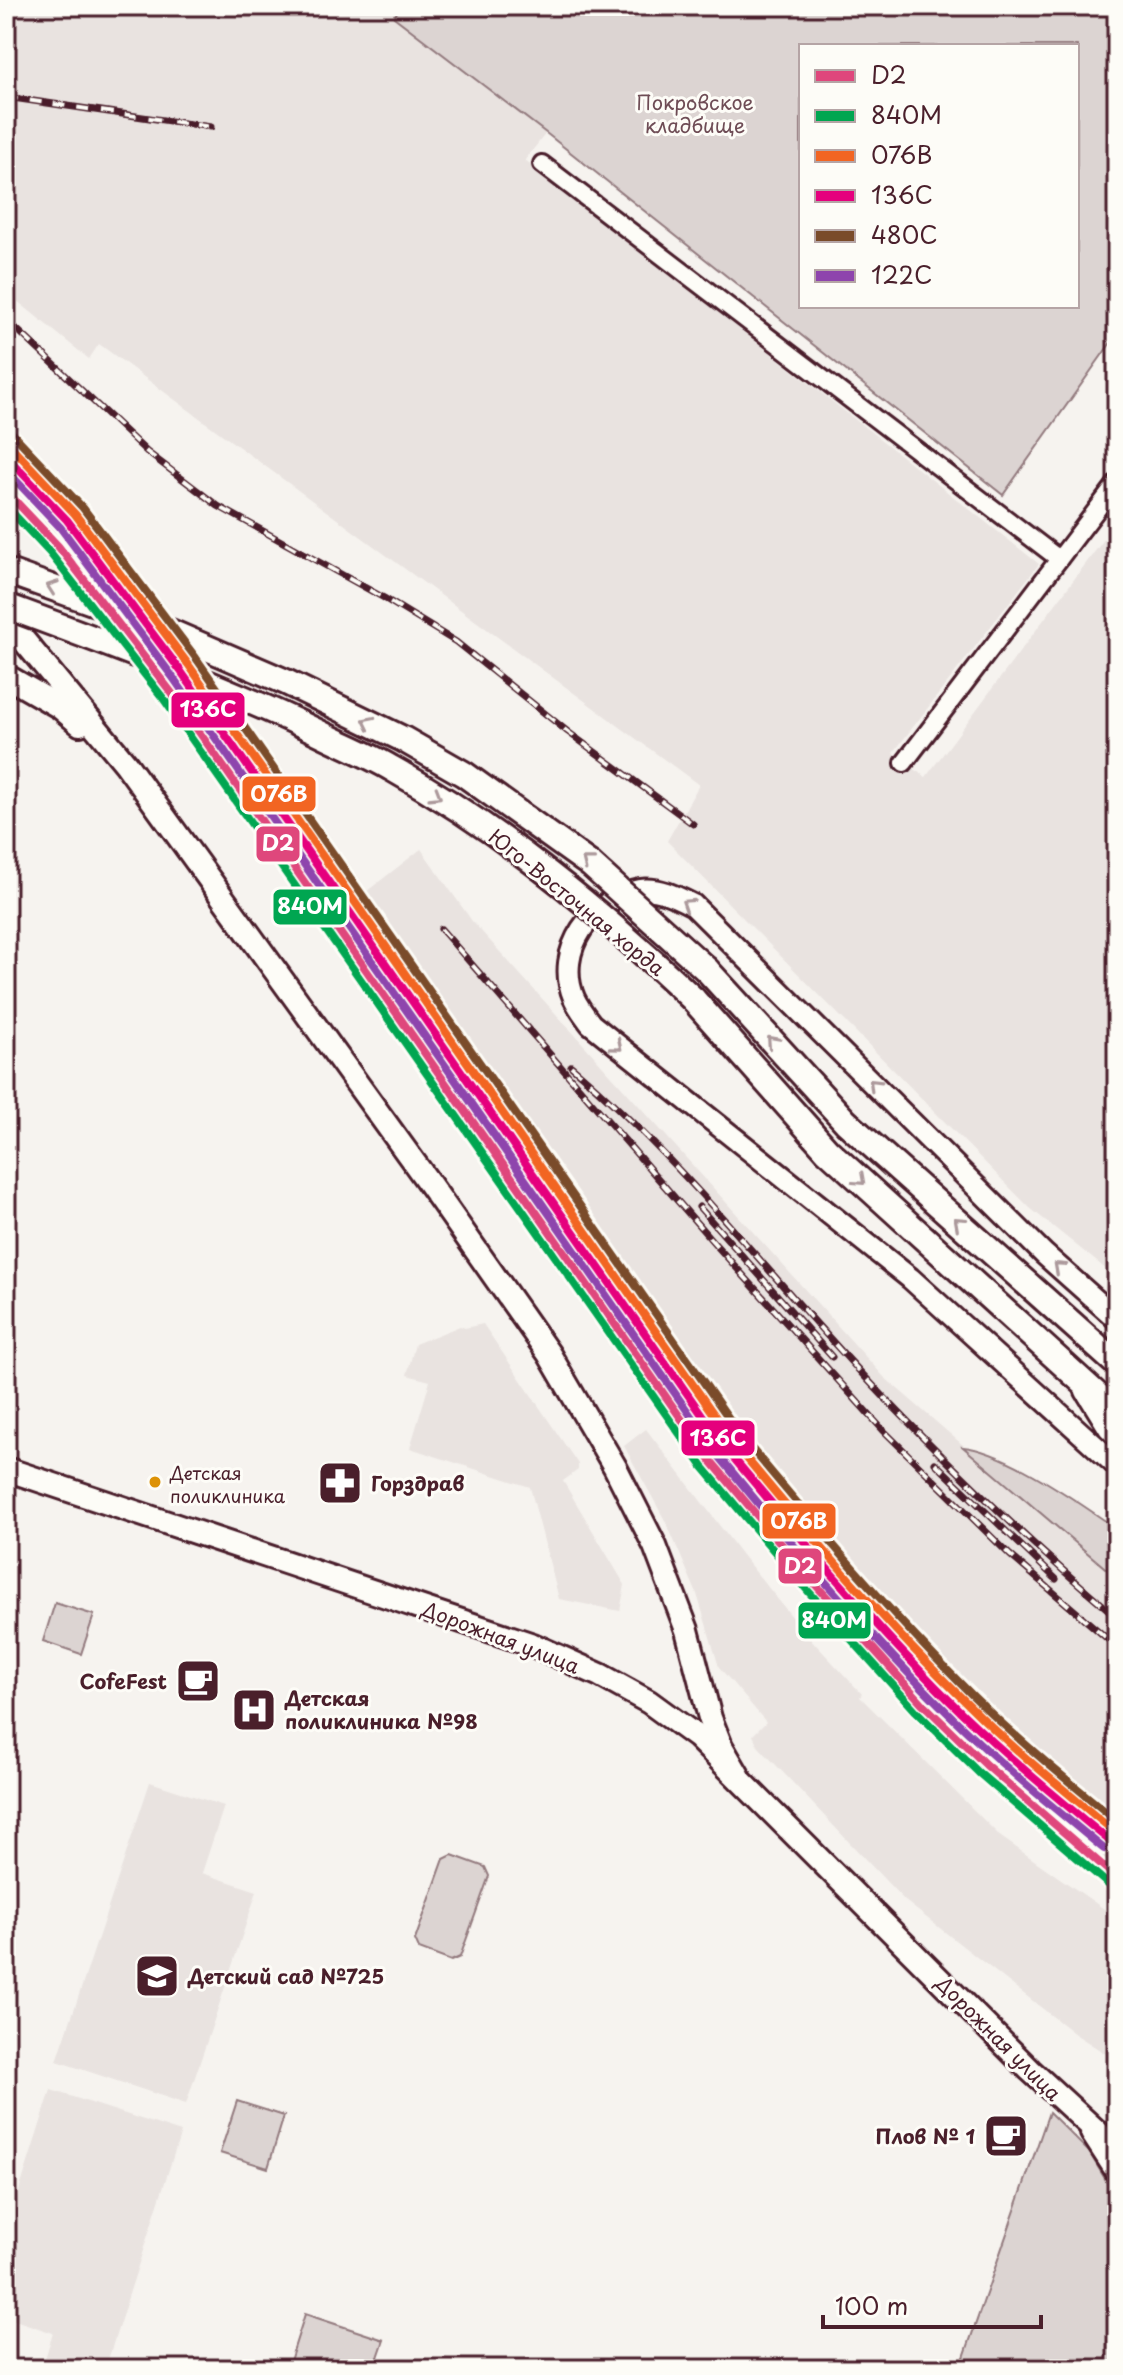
<svg xmlns="http://www.w3.org/2000/svg" width="1123" height="2375" font-family="'Playpen Sans',sans-serif">
  <style>
    .built { fill: #e9e3e0 }
    .green { fill: #dcd4d2; stroke: #937a7e; stroke-width: 2; fill-rule: evenodd }
    .lines { fill: none; stroke-linecap: round; stroke-linejoin: round }
    .minor-casing { stroke: #4a1f2b; stroke-width: 22 }
    .tertiary-casing { stroke: #4a1f2b; stroke-width: 26 }
    .secondary-casing { stroke: #4a1f2b; stroke-width: 28 }
    .primary-casing { stroke: #4a1f2b; stroke-width: 30 }
    .minor { stroke: #fdfcf7; stroke-width: 16 }
    .tertiary { stroke: #fdfcf7; stroke-width: 20 }
    .secondary { stroke: #fdfcf7; stroke-width: 22 }
    .primary { stroke: #fdfcf7; stroke-width: 24 }
    .rail-casing { stroke: #4a1f2b; stroke-width: 7 }
    .rail { stroke: #fdfcf7; stroke-width: 4; stroke-dasharray: 12; stroke-linecap: butt }
    .primary-bridge-casing { stroke: #4a1f2b; stroke-width: 30; stroke-linecap: butt }
    .primary-bridge { stroke: #fdfcf7; stroke-width: 24 }
    .rail-1-casing { stroke: #fdfcf7; stroke-width: 14 }
    .rail-2-casing { stroke: #fdfcf7; stroke-width: 14 }
    .rail-3-casing { stroke: #fdfcf7; stroke-width: 14 }
    .rail-4-casing { stroke: #fdfcf7; stroke-width: 14 }
    .rail-5-casing { stroke: #fdfcf7; stroke-width: 14 }
    .rail-6-casing { stroke: #fdfcf7; stroke-width: 14 }
    .rail-1 { stroke: #df477c; stroke-width: 8 }
    .rail-2 { stroke: #00a651; stroke-width: 8 }
    .rail-3 { stroke: #f26522; stroke-width: 8 }
    .rail-4 { stroke: #e5007d; stroke-width: 8 }
    .rail-5 { stroke: #7a4b2a; stroke-width: 8 }
    .rail-6 { stroke: #8e44ad; stroke-width: 8 }
    .oneway { stroke: #ac999b }
    .bus-dot { fill: #dd9206; stroke: #fdfcf7; stroke-width: 3 }
    .labels { text-anchor: middle; dominant-baseline: central; stroke-width: 6; stroke-linejoin: round; paint-order: stroke }
    .bus-label { font-size: 18px; fill: #4a1f2b; stroke: #fdfcf7; text-anchor: start }
    .park-label { font-size: 20px; fill: #6e4c55; stroke: #fdfcf7 }
    .street-label { font-size: 20px; fill: #4a1f2b; stroke: #fdfcf7 }
    .poi-label { font-size: 20px; font-weight: bold; fill: #4a1f2b; stroke: #fdfcf7; text-anchor: start }
    .line-badge { stroke: #fdfcf7; stroke-width: 3 }
    .badge-label { font-size: 22px; text-anchor: middle; font-weight: bold; fill: #fff }
  </style>
  <rect width="100%" height="100%" fill="#f6f3ef"/>
  <filter id="ink" filterUnits="userSpaceOnUse"><feTurbulence type="fractalNoise" baseFrequency=".0125" numOctaves="2"/><feDisplacementMap in="SourceGraphic" scale="16" xChannelSelector="R" yChannelSelector="G"/><feConvolveMatrix kernelMatrix="1 2 1 2 8 2 1 2 1" color-interpolation-filters="sRGB"/></filter>
  <g filter="url(#ink)">
    <g class="built">
      <path d="M6,6h395l-7,11 152,116 -21,27 514,404 -146,189 11,10 22,14 191,-255v756l-87,-70 -363,-367 32,-56 -600,-441 -10,15 -83,-67z"/>
      <path d="M6,434l27,26 63,70 59,75 200,281 -47,31 -197,-288 -64,-87 -41,-42v-30l56,61 84,104 5,-4 -71,-91 -74,-81z"/>
      <path d="M421,849l51,72 412,456 233,201v301l-160,-128 -262,-289 -374,-535z"/>
      <path d="M483,1324l95,140v6l-15,11 62,104 -5,26 -61,-12 -29,-112 -120,-39 20,-67 -23,-6 8,-31 45,-18 5,2z"/>
      <path d="M646,1429l96,126 63,78 57,61 -2,3 141,140 116,81v143l-42,-27 -171,-134 -146,-154 -5,-11 13,-13 -47,-55 -22,-73 -30,-70 -43,-78z"/>
      <path d="M150,1782l74,24 -22,67 55,18 -71,213 -129,-43z"/>
      <path d="M51,2090l130,42 -76,237h-51l-11,-4 10,-32 -47,-16v-85z"/>
    </g>
    <g class="green">
      <path d="M401,6h716v328l-114,161 -457,-362 -152,-116zM1077,46v260h-276v-260z"/>
      <path d="M963,1447c43,4 117,56 154,82v49z"/>
      <path d="M55,1603l39,12 -13,39 -38,-13z"/>
      <path d="M452,1855l33,12 4,9 -29,81 -9,4 -32,-12 -4,-9 29,-81z"/>
      <path d="M237,2101l47,15 -16,52 -48,-15z"/>
      <path d="M1049,2112l40,40 28,47v170h-157z"/>
      <path d="M305,2314l79,26 -10,29h-59l-25,-8z"/>
    </g>
    <g class="lines">
      <g class="minor-casing">
        <g id="minor">
          <path d="M542,164l517,395"/>
          <path d="M904,763l213,-280"/>
        </g>
      </g>
      <g class="tertiary-casing">
        <g id="tertiary">
          <path d="M1117,1319l-73,-65 -351,-349c-16,-8 -35,-18 -53,-15 -48,9 -86,60 -66,108 4,9 11,18 17,26l319,254 207,188"/>
          <path d="M1086,1391l23,37 8,8"/>
          <path d="M1091,2133l26,40"/>
        </g>
      </g>
      <g class="secondary-casing">
        <g id="secondary">
          <path d="M6,619l120,145 300,415 123,175 66,113 40,79 32,84 23,88 11,28 18,31"/>
          <path d="M6,676l54,31 20,17"/>
          <path d="M6,1469l527,176 67,30 49,27 48,35 333,333 87,80"/>
        </g>
      </g>
      <g class="primary-casing">
        <g id="primary">
          <path d="M707,970l139,152 271,242"/>
          <path d="M693,999l134,151 290,263"/>
        </g>
      </g>
      <use href="#minor" class="minor"/>
      <use href="#tertiary" class="tertiary"/>
      <use href="#secondary" class="secondary"/>
      <use href="#primary" class="primary"/>
      <g class="rail-casing">
        <g id="rail">
          <path d="M6,97l205,30"/>
          <path d="M6,319l141,133 71,54 166,92 72,44 112,90 125,92"/>
          <path d="M6,454l64,66 51,64 607,865c66,79 132,159 204,233 58,60 122,113 185,168"/>
          <path d="M441,929l274,315 168,186 127,125 107,92"/>
          <path d="M571,1066c116,99 207,221 312,330 74,77 152,152 234,221"/>
          <path d="M699,1207l133,150"/>
          <path d="M935,1463l121,116"/>
        </g>
      </g>
      <use href="#rail" class="rail"/>
      <g class="primary-bridge-casing">
        <g id="primary-bridge">
          <path d="M6,571l139,50 141,61 117,57 61,35 127,91 116,105"/>
          <path d="M6,606c106,39 212,78 314,127 24,12 49,22 71,35 111,62 210,144 302,231"/>
        </g>
      </g>
      <use href="#primary-bridge" class="primary-bridge"/>
      <g class="rail-1-casing">
        <path id="rail-1" d="M6,491l52,55 113,146 540,769 104,123 108,120 63,61 131,113"/>
      </g>
      <g class="rail-2-casing">
        <path id="rail-2" d="M6,506l44,47 113,145 540,769 105,124 108,120 63,62 131,113"/>
      </g>
      <g class="rail-3-casing">
        <path id="rail-3" d="M6,441l69,73 113,150 546,779c75,91 151,181 236,263 46,46 97,86 147,128"/>
      </g>
      <g class="rail-4-casing">
        <path id="rail-4" d="M6,456l61,64 113,150 546,779c76,91 152,182 237,265 47,45 97,86 148,128"/>
      </g>
      <g class="rail-5-casing">
        <path id="rail-5" d="M13,434l70,74 113,150 546,779c74,89 149,178 232,260 45,44 94,84 143,124"/>
      </g>
      <g class="rail-6-casing">
        <path id="rail-6" d="M6,470l54,57 112,149 547,780c74,90 150,180 234,262 48,47 100,89 151,131"/>
      </g>
      <use href="#rail-1" class="rail-1"/>
      <use href="#rail-2" class="rail-2"/>
      <use href="#rail-3" class="rail-3"/>
      <use href="#rail-4" class="rail-4"/>
      <use href="#rail-5" class="rail-5"/>
      <use href="#rail-6" class="rail-6"/>
    </g>
    <defs><path id="oneway-chevron" d="M-2-3.5L2.5 0L-2 3.5" fill="none" stroke-width="1.6" stroke-linecap="round" stroke-linejoin="round" transform="scale(2)"/></defs>
    <g class="oneway">
      <use href="#oneway-chevron" transform="translate(52 587) rotate(-160)"/>
      <use href="#oneway-chevron" transform="translate(368 722) rotate(-154)"/>
      <use href="#oneway-chevron" transform="translate(436 795) rotate(31)"/>
      <use href="#oneway-chevron" transform="translate(587 862) rotate(-142)"/>
      <use href="#oneway-chevron" transform="translate(687 904) rotate(-147)"/>
      <use href="#oneway-chevron" transform="translate(772 1041) rotate(-132)"/>
      <use href="#oneway-chevron" transform="translate(617 1046) rotate(40)"/>
      <use href="#oneway-chevron" transform="translate(874 1084) rotate(-135)"/>
      <use href="#oneway-chevron" transform="translate(860 1180) rotate(42)"/>
      <use href="#oneway-chevron" transform="translate(959 1222) rotate(-138)"/>
      <use href="#oneway-chevron" transform="translate(1059 1267) rotate(-138)"/>
    </g>
  </g>
  <defs>
    <g id="pharmacy-square" transform="scale(2.3)"><rect x="-9" y="-9" width="18" height="18" rx="4" fill="#4a1f2b" stroke="#fdfcf7"/><path d="M-2-6h4v4h4v4h-4v4h-4v-4h-4v-4h4Z" fill="#fff"/></g>
    <g id="cafe-square" transform="scale(2.3)"><rect x="-9" y="-9" width="18" height="18" rx="4" fill="#4a1f2b" stroke="#fdfcf7"/><path d="M-5.5-4.5H6V0H3Q3 3.5 0 3.5H-2.5Q-5.5 3.5-5.5 0ZM3-3.2v2h1.7v-2ZM-6 4.5H4V6H-6Z" fill="#fff"/></g>
    <g id="hospital-square" transform="scale(2.3)"><rect x="-9" y="-9" width="18" height="18" rx="4" fill="#4a1f2b" stroke="#fdfcf7"/><path d="M-5-5h3v3.5h4V-5h3V5h-3V1.5h-4V5h-3Z" fill="#fff"/></g>
    <g id="school-square" transform="scale(2.3)"><rect x="-9" y="-9" width="18" height="18" rx="4" fill="#4a1f2b" stroke="#fdfcf7"/><path d="M0-5L7-2L0 1L-7-2ZM-4 1L0 2.5L4 1V4Q0 6-4 4Z" fill="#fff"/></g>
  </defs>
  <g fill-rule="evenodd">
    <use href="#pharmacy-square" x="340" y="1483"/>
    <use href="#cafe-square" x="198" y="1681"/>
    <use href="#hospital-square" x="254" y="1710"/>
    <use href="#school-square" x="157" y="1976"/>
    <use href="#cafe-square" x="1006" y="2136"/>
  </g>
  <circle class="bus-dot" cx="155" cy="1482" r="7"/>
  <g class="labels">
    <g class="bus-label">
      <text x="170" y="1472">Детская<tspan x="170" dy="23">поликлиника</tspan></text>
    </g>
    <g class="park-label">
      <text x="695" y="102">Покровское<tspan x="695" dy="23">кладбище</tspan></text>
    </g>
    <g class="street-label">
      <text transform="translate(577 902) rotate(39)">Юго-Восточная хорда</text>
      <text transform="translate(501 1637) rotate(21)">Дорожная улица</text>
      <text transform="translate(999 2038) rotate(45)">Дорожная улица</text>
    </g>
    <g class="poi-label">
      <text x="371" y="1483">Горздрав</text>
      <text x="167" y="1681" text-anchor="end">CofeFest</text>
      <text x="285" y="1698">Детская<tspan x="285" dy="23">поликлиника №98</tspan></text>
      <text x="188" y="1976">Детский сад №725</text>
      <text x="975" y="2136" text-anchor="end">Плов № 1</text>
    </g>
  </g>
  <g class="line-badge">
    <rect x="170" y="691" width="76" height="38" rx="8" fill="#e5007d"/>
    <rect x="241" y="775" width="76" height="38" rx="8" fill="#f26522"/>
    <rect x="255" y="825" width="46" height="38" rx="8" fill="#df477c"/>
    <rect x="272" y="888" width="76" height="38" rx="8" fill="#00a651"/>
    <rect x="680" y="1419" width="76" height="38" rx="8" fill="#e5007d"/>
    <rect x="761" y="1502" width="76" height="38" rx="8" fill="#f26522"/>
    <rect x="777" y="1547" width="46" height="38" rx="8" fill="#df477c"/>
    <rect x="797" y="1601" width="75" height="39" rx="8" fill="#00a651"/>
  </g>
  <g class="badge-label">
    <text x="208" y="717">136С</text>
    <text x="279" y="802">076В</text>
    <text x="278" y="851">D2</text>
    <text x="310" y="914">840М</text>
    <text x="718" y="1446">136С</text>
    <text x="799" y="1529">076В</text>
    <text x="800" y="1574">D2</text>
    <text x="834" y="1628">840М</text>
  </g>
  <rect width="1123" height="2375" fill="none" stroke="#fdfcf7" stroke-width="32"/>
  <rect x="16" y="16" width="1091" height="2343" fill="none" stroke="#4a1f2b" stroke-width="3" filter="url(#ink)"/>
  <rect x="799" y="44" width="280" height="264" fill="#fdfcf7" stroke="#b5a4a5" stroke-width="2"/>
  <rect x="815" y="70" width="40" height="12" fill="#df477c" stroke="#b5a4a5" stroke-width="2"/>
  <text x="871" y="84" font-size="24" fill="#4a1f2b">D2</text>
  <rect x="815" y="110" width="40" height="12" fill="#00a651" stroke="#b5a4a5" stroke-width="2"/>
  <text x="871" y="124" font-size="24" fill="#4a1f2b">840М</text>
  <rect x="815" y="150" width="40" height="12" fill="#f26522" stroke="#b5a4a5" stroke-width="2"/>
  <text x="871" y="164" font-size="24" fill="#4a1f2b">076В</text>
  <rect x="815" y="190" width="40" height="12" fill="#e5007d" stroke="#b5a4a5" stroke-width="2"/>
  <text x="871" y="204" font-size="24" fill="#4a1f2b">136С</text>
  <rect x="815" y="230" width="40" height="12" fill="#7a4b2a" stroke="#b5a4a5" stroke-width="2"/>
  <text x="871" y="244" font-size="24" fill="#4a1f2b">480С</text>
  <rect x="815" y="270" width="40" height="12" fill="#8e44ad" stroke="#b5a4a5" stroke-width="2"/>
  <text x="871" y="284" font-size="24" fill="#4a1f2b">122С</text>
  <path d="M823 2315v12h218v-12" fill="none" stroke="#4a1f2b" stroke-width="4"/>
  <text x="835" y="2315" font-size="24" fill="#4a1f2b" stroke="#fdfcf7" stroke-width="6" paint-order="stroke">100 m</text>
</svg>
